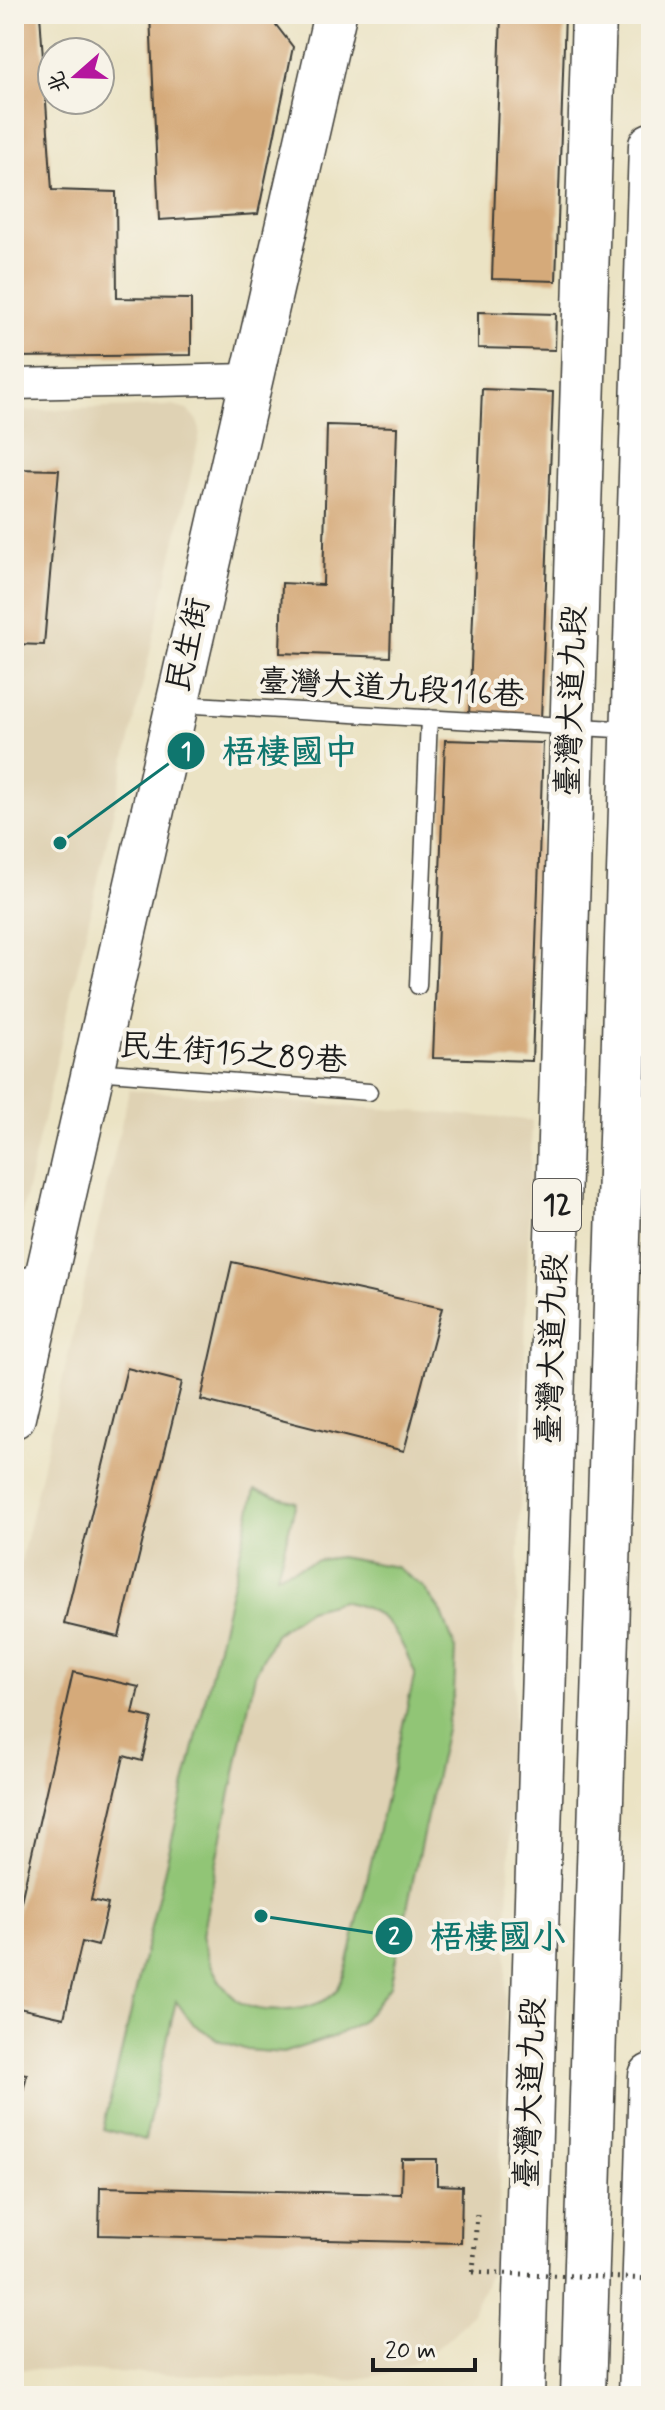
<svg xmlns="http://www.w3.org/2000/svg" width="665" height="2410" font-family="Mynerve,'LXGW WenKai TC',sans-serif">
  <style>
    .built { fill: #dfd2b4 }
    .green { fill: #91c576; stroke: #567049; stroke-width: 2; fill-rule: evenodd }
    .building { fill: #d5aa7a }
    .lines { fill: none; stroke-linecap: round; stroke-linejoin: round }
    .lane-casing { stroke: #3b3a35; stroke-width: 19 }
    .street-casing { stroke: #3b3a35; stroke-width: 33 }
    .secondary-casing { stroke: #3b3a35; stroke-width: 45 }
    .primary-casing { stroke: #3b3a35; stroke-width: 47 }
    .path { stroke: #3b3a35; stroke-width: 5; stroke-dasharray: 2 6; stroke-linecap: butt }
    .lane { stroke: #fff; stroke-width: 16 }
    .street { stroke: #fff; stroke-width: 30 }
    .secondary { stroke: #fff; stroke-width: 42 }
    .primary { stroke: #fff; stroke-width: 44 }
    .path-bridge { stroke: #3b3a35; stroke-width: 5; stroke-dasharray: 2 6; stroke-linecap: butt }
    .labels { text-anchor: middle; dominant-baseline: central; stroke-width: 8; stroke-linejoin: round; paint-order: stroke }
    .shield { fill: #f7f3e8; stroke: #5e5c59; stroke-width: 2 }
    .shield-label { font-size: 30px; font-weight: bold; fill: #1c1c1c }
    .street-label { font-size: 32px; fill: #1c1c1c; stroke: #f7f3e8 }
    .leader { fill: none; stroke: #0f766e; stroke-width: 3 }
    .callout-dot { fill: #0f766e; stroke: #f7f3e8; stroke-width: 3 }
    .mark-label { font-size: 24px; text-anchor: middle; font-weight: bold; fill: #fff }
    .callout-label { font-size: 34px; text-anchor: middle; font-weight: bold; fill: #0f766e; stroke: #f7f3e8; stroke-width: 8; stroke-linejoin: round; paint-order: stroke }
  </style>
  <rect width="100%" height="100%" fill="#f7f3e8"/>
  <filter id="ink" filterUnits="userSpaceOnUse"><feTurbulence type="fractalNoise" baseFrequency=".0125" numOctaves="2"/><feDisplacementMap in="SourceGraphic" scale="16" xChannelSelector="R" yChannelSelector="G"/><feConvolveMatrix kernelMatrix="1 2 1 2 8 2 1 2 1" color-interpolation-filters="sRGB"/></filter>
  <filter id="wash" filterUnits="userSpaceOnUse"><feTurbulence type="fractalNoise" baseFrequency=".006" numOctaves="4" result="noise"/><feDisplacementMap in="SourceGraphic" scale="32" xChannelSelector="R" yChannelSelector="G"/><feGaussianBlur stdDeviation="1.8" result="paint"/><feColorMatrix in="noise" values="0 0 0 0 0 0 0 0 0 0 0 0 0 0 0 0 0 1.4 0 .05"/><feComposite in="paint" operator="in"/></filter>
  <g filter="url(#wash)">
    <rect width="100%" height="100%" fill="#ebe3c4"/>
    <g class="built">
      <path d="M173,406l14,4 9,8 4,12 -1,8 -185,809v-836z"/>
      <path d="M129,1090l403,30 -34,1121 -6,28 -20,44 -19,22 -30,23 -35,16 -38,6 -336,-11v-778z"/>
    </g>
    <path class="green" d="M255,1490l41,12 -19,73 41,-15 21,-3 57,10 27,20 19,26 14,37 -2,42 -64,294 -28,35 -27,15 -52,17 -36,-3 -29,-10 -26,-17 -16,-22 -31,139 -42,-11zM342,1601c9,3 22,5 30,10 23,12 33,39 43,62l-68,293c-3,8 -6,17 -10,24 -16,22 -80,28 -100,10 -21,-17 -29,-40 -35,-65l53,-261 20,-40 33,-24z"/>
    <g id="blocks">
      <g class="building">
        <path d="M14,14h26l12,176 64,2 1,106 74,1v56l-177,2z"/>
        <path d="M150,14l119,2 24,31 -35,167 -99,6z"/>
        <path d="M501,14h64l-9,267 -64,-2z"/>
        <path d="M478,312l78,2 -1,36 -77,-2z"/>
        <path d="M482,389l71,3 -12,328 -72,-3z"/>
        <path d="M327,425l70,2 -7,230 -110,-4 2,-70 41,2z"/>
        <path d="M14,469l45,1 -15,175 -30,-1z"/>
        <path d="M445,740l98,3 -11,318 -99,-3z"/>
        <path d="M232,1262l210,46 -38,143 -203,-51z"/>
        <path d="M127,1368l55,14 -63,255 -55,-13z"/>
        <path d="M73,1672l66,15 -6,27 19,4 -10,43 -18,-5 -33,144 17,4 -10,42 -16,-4 -18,76 -50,-11v-75z"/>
        <path d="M14,2072l13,2 -12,52h-1z"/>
        <path d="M402,2159h35v26l25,1 -1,57 -362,-8 1,-48 301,7z"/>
      </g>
    </g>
  </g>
  <g filter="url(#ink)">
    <use href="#blocks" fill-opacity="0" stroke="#3b3a35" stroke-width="2"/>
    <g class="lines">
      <g class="lane-casing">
        <g id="lane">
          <path d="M177,704l456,26"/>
          <path d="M418,986l11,-268"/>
          <path d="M95,1071l274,21"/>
          <path d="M14,1275l30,2"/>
        </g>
      </g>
      <g class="street-casing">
        <path id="street" d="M14,384l237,-5"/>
      </g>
      <g class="secondary-casing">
        <path id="secondary" d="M14,1417l321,-1403"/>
      </g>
      <g class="primary-casing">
        <g id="primary">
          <path d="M522,2396l72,-2382"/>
          <path d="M583,2396l68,-2251"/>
          <path d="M641,2396l10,-320"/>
        </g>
      </g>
      <path class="path" d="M473,2272l4,-58"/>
      <use href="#lane" class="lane"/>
      <use href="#street" class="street"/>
      <use href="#secondary" class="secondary"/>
      <use href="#primary" class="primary"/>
      <path class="path-bridge" d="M473,2272l178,7"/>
    </g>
  </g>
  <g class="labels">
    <rect class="shield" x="533" y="1179" width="48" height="52" rx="6"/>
    <g class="shield-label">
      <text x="557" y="1205">12</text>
    </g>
    <g class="street-label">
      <text transform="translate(189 645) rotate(-77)">民生街</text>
      <text transform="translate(391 689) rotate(3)">臺灣大道九段116巷</text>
      <text transform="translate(572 701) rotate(-88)">臺灣大道九段</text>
      <text transform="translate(233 1054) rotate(4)">民生街15之89巷</text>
      <text transform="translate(553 1349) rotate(-88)">臺灣大道九段</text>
      <text transform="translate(531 2093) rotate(-88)">臺灣大道九段</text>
    </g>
  </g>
  <path class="leader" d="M60 843L186 751M261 1916L394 1936"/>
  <g class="callout-dot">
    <circle cx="60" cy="843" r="8"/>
    <circle cx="261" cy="1916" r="8"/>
    <circle cx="186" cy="751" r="20"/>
    <circle cx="394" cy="1936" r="20"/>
  </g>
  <g class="mark-label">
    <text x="186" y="759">1</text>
    <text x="394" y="1944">2</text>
  </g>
  <g class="callout-label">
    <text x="290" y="763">梧棲國中</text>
    <text x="498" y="1948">梧棲國小</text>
  </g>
  <rect width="665" height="2410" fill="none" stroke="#f7f3e8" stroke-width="48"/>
  <g transform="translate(76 76) rotate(250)"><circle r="38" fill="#f7f3e8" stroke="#9f9d96" stroke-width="2"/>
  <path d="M0-6L14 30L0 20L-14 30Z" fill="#b5179e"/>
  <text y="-12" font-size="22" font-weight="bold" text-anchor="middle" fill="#1c1c1c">北</text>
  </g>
  <path d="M373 2358v12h102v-12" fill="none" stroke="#1c1c1c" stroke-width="4"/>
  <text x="385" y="2358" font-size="24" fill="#1c1c1c" stroke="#f7f3e8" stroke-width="6" paint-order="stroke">20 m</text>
</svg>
